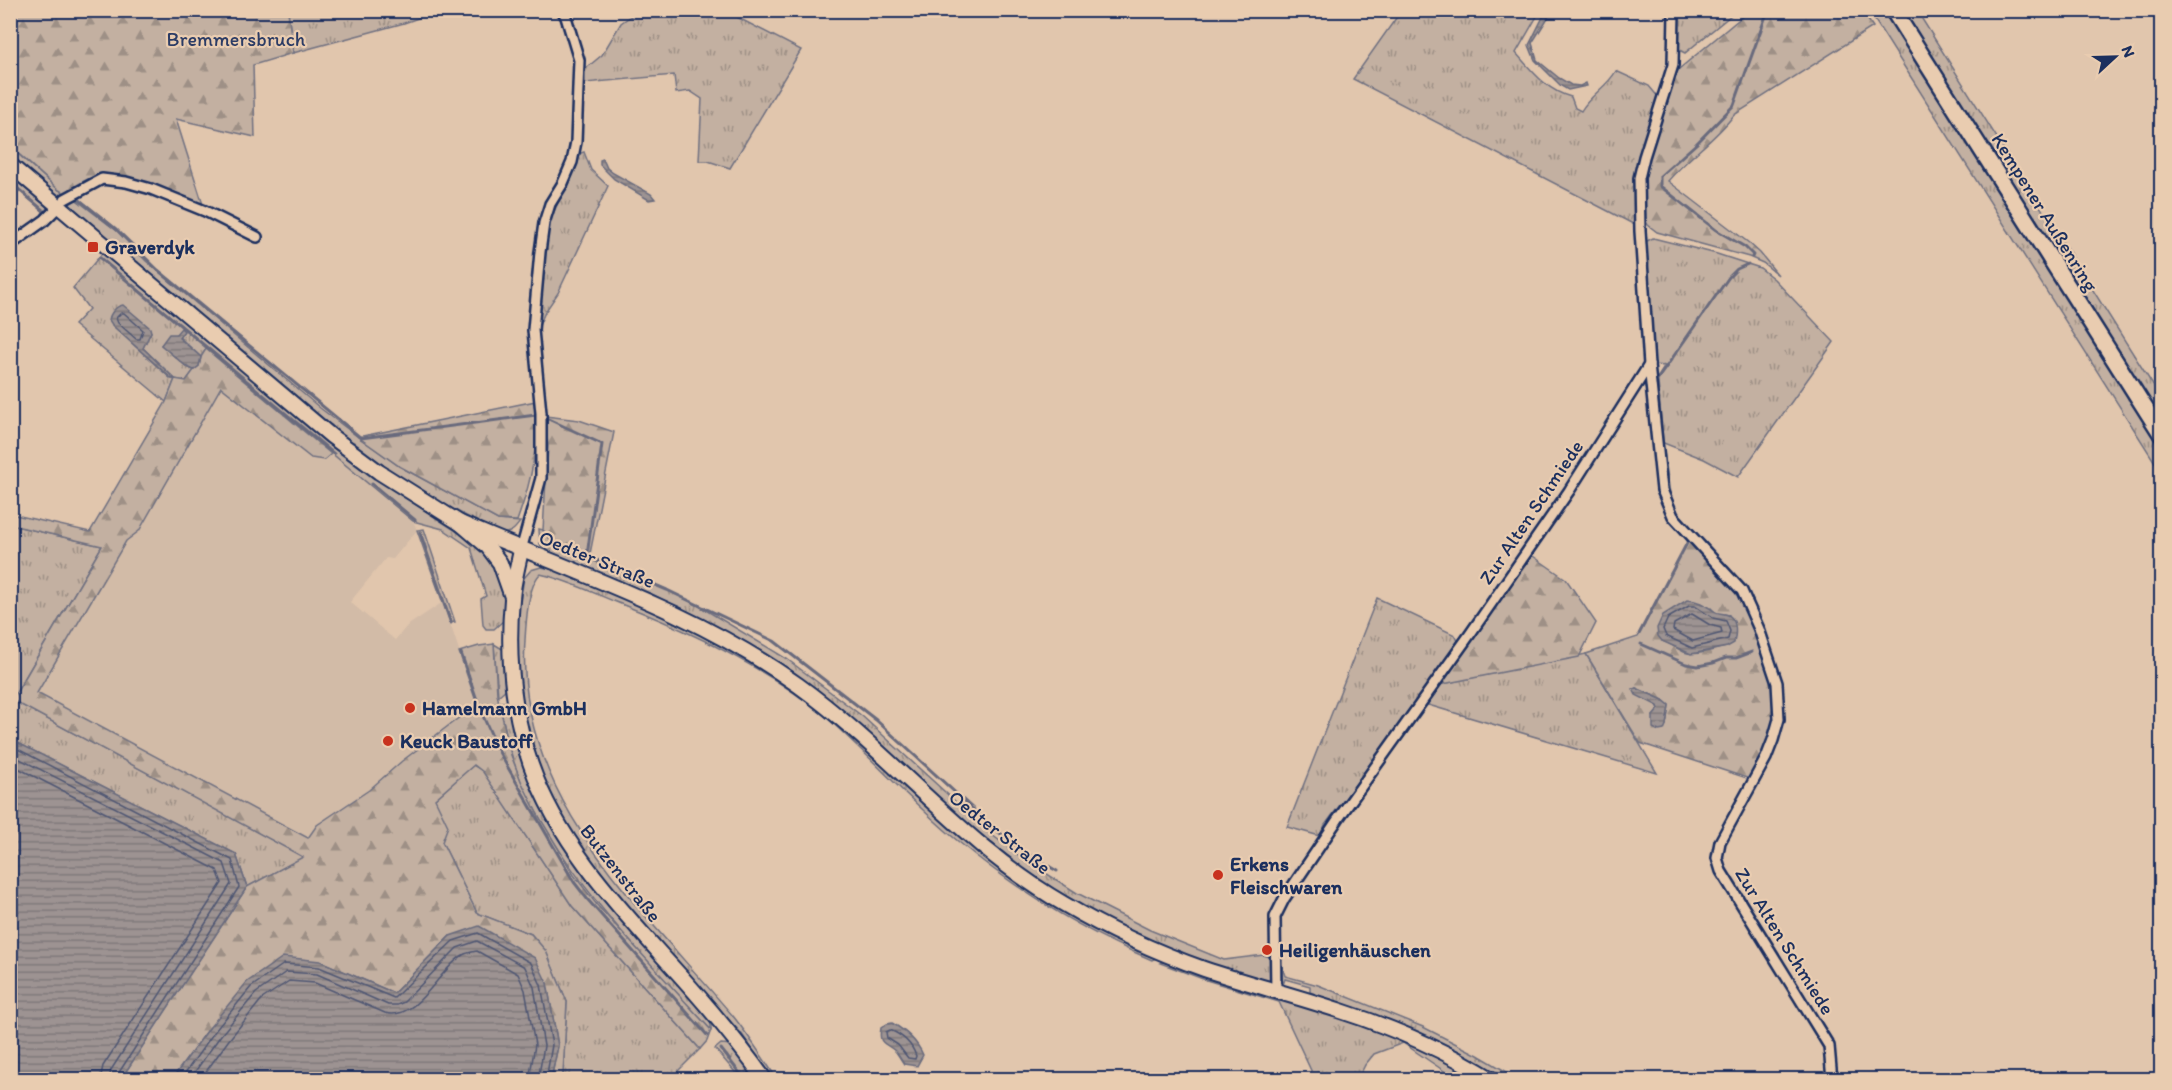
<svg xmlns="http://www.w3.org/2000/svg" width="2172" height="1090" font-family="Itim,sans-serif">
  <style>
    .built { fill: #d2bba7 }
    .grass { fill: url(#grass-tufts); stroke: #6f7080; stroke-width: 1.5; fill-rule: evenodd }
    .forest { fill: url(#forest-firs); stroke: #6f7080; stroke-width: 1.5; fill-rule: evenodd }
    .water { fill: url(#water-rules); stroke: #696b7d; stroke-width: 1.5 }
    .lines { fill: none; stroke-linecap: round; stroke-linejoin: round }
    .shore { stroke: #4f5773; stroke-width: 1.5 }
    .stream { stroke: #696b7d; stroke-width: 3 }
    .street-casing { stroke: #1b2f5e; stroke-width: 14 }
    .secondary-casing { stroke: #1b2f5e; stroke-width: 18 }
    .primary-casing { stroke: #1b2f5e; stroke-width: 20 }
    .street { stroke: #e9ccb0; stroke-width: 9 }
    .secondary { stroke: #e9ccb0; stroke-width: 14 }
    .primary { stroke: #e9ccb0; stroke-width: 15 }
    .poi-dot { fill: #c8321e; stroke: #e9ccb0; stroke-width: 2 }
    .labels { text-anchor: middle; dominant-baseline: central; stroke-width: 4.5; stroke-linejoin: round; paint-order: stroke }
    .park-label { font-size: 20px; fill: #2c3c65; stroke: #e9ccb0 }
    .street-label { font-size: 20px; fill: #1b2f5e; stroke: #e9ccb0 }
    .poi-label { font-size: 20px; font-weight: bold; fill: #1b2f5e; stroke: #e9ccb0; text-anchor: start }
  </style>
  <defs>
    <pattern id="grass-tufts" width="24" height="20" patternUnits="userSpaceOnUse" patternTransform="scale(1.5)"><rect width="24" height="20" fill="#c3b0a1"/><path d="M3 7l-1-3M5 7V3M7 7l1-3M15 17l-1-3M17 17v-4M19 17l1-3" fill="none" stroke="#9e9086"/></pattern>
    <pattern id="forest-firs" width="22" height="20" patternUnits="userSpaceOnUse" patternTransform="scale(1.5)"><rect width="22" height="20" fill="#c3b0a1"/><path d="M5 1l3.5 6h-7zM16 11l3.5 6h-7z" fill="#9e9086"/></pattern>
    <pattern id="water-rules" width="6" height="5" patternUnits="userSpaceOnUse" patternTransform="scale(1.5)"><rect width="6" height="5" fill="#9d9392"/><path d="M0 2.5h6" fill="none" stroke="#7f787a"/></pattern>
  </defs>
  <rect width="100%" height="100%" fill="#e1c6ad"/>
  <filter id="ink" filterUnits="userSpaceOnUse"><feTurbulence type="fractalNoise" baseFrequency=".0167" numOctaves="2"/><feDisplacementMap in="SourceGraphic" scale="12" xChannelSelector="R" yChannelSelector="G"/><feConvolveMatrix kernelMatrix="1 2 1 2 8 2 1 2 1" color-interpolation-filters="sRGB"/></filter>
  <g filter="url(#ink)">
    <path class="built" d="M221,386l90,72 13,2 7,-6 82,67 4,9 -24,29 -7,-1 -36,44 45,38 12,-14 36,-24 34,102 -75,57 -33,29 -52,35 -9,13 -271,-145 89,-152 13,-10z"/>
    <g class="grass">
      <path d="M288,11h150l-34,12 -111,30z"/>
      <path d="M638,11h87l76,39 -71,118 -22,-7h-9l3,-62 -12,-8 -14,2 -2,-18 -89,8 -1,-13 18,-15 19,-32z"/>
      <path d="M1401,11h139l-24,42c16,18 31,38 55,44l4,11 6,3c9,-16 26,-24 35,-40l33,15 10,12 -22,128 -284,-147z"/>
      <path d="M1676,11h60l-51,42 -6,-3z"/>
      <path d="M1869,11h18l274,434v27z"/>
      <path d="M1900,11h17l244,387v27z"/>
      <path d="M10,147l49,43 6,3 -5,3 -9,-3 -40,-35z"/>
      <path d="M584,152l7,18 17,16 -50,107 -13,19 -7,16 10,-99c7,-26 23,-49 30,-75z"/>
      <path d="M10,172l34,29 3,6 -2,6 -34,-30z"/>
      <path d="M74,198l43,33 29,30 174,147 38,29 41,29 99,54 22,2c-4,5 -7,10 -14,11 -11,1 -25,-9 -34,-14 -43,-22 -83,-47 -122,-75l-283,-237z"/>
      <path d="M1653,238l64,16 43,14 14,11 60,63 -96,135 -34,-18 -43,-17 -5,-62 9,-14 -12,-1 -8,-123z"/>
      <path d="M104,251l239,202 40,30 105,69 18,42 -3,27 -9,8h-8l-3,-4 -2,-26 5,-3 -15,-48 -28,-19 -30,-8 -207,-172 -5,8 -25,-23 -15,11 26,22 7,3 -8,11 -11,-2 -9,23 -92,-77 15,-16 -16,-21zM113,326l38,6 -8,16 32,31h-4z"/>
      <path d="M11,525l91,21 -90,154 292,157 -57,30 -11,-33 -220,-112 -5,-7z"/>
      <path d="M424,529l31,93 -5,1 -33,-93z"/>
      <path d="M539,529l4,1 13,16 105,41 38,19 88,53 75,57 130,119 33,25 52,33 73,37 74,30 40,-5 8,3 2,18 -9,8 -88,-30 -69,-31 -85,-50 -133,-116 -174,-129 -64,-34 -107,-42 -5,-8z"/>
      <path d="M541,567l15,3 90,37 66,31 61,36 50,37 50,43 93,87 57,44 135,72 -6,3c-70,-29 -134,-69 -193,-118 -46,-38 -87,-84 -132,-124 -59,-50 -135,-86 -206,-114 -26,-10 -53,-24 -81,-30 -12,12 -14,48 -15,66 -10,157 115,266 208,376 16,20 30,42 44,63h-4l-32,-46 -108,-118 -58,-75 -23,-39 -18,-44 -14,-59 -5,-36 1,-34 8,-50 7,-8z"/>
      <path d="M1377,598l78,37 4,8 -40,57 -94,125 -5,11 -33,-9z"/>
      <path d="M494,644l10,6 2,39 -8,7z"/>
      <path d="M1586,654l71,119 -232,-69 13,-19z"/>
      <path d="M499,702h7l14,50 17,45 174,223v10c-71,-77 -146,-152 -190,-249 -11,-25 -16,-52 -22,-79z"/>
      <path d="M473,765l10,6 89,135 128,143 -30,30h-110l3,-5 4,-72 -21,-50 -15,-18 -54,-21 -35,-71 -7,-43z"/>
      <path d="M1166,960l174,56 64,24 32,14 38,25h-18l-53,-36 -29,11 -9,11 -7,14h-43l-36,-77 -76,-23 -43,-16z"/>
      <path d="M1280,960l5,16 33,9 105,42 55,28 41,24h-17l-31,-18 -161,-69v-6l-25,-7 -2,6z"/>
      <path d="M721,1044l12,1 28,34h-20l-26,-30z"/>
    </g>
    <g class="forest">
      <path d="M11,11h277l5,42 -40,12 2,72 -79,-18 28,89c-25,-11 -81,-39 -107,-33 -9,3 -18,9 -25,13v9l-13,-7 -48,-43z"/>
      <path d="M1749,11h113l11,16 -139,88c-19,25 -46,42 -66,66l81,62 11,10 18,22 -15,-12 -14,-6 -92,-25 -9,-7 -5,-10 -1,-36 5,-22 24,-75 8,-13z"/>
      <path d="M206,349l125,105 -7,6 -13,-2 -90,-71 -82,144 -13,10 -89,152 271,145 9,-13 52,-35 33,-29 75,-57 -18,-52 20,-6 15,-2 3,50 14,61 10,26 16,32 37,62 23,30 114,125 -4,11 -7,8 -128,-143 -89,-134 -9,-7 -39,34 13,27 -6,16 35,71 54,21 15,17 21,51 -4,72 -3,5h-9l7,-33 -11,-63 -97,-47 -56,57 -74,-32 -110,66 -38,52h-51l126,-192 56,-30 -291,-157 90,-154 -91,-21v-11l79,18 76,-130 9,-23 11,2 8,-11 5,-4 2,-9z"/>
      <path d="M536,401c2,47 -3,76 -19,120l-19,-1 -99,-54 -41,-29z"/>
      <path d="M545,416l34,4 35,12 -25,127 -33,-13 -13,-16 5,-84z"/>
      <path d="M1689,540l51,55 15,34 19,55v36l-4,19 -20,40 -110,-36 -54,-89 52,-17zM1711,608l5,5 13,2 -2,32c-13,2 -31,10 -43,5 -7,-4 -14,-8 -22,-11zM1636,688l27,12 6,5 -3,20 -13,-9 6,-7 -2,-5 -23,-15z"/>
      <path d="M1530,554l36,25 30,44 -17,34 -141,28z"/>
    </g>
    <g class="water">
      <path d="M1546,11h3v5l-17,27 5,17 22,18 12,7 9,1 6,-3 1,3 -19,4 -7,-4 -26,-26 -6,-15z"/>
      <path d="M603,159l4,9 6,5 38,21 4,5 -6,1 -35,-21 -14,-14v-5z"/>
      <path d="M123,305l27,23 1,4 -8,16 32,31h-3l-59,-53 -4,-6c1,-7 7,-14 14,-15z"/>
      <path d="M181,328l3,3 -5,7 22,19 -2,9 -5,4 -7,-3 -26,-22 8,-11h7z"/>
      <path d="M1687,600c11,0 18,5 27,11 4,3 10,2 14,4 10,5 8,19 6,28l-7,4 -36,7 -29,-13 -4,-5 -1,-8 6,-13z"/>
      <path d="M1636,688l27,12 6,5 -3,20 -2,5 -5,1 -6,-3v-12l6,-7 -1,-3 -22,-11 -3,-6z"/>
      <path d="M11,735l5,7 220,112 11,33 -126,192h-110z"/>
      <path d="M479,926l56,32 12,25 11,63 -7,33h-379l38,-52 37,-45 36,-25 37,4 74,32 56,-57z"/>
      <path d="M892,1023c14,8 25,18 31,32l-6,11 -13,-2c-3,-4 -6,-10 -9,-13 -10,-9 -17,-6 -14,-23l6,-4z"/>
    </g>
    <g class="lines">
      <g class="shore">
        <path d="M121,313h3l19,17 -3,9h-4l-18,-16 -2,-5z"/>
        <path d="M1689,606h6l18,12 13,3 4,10 -2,8 -36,9 -26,-12 -3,-7 5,-11z"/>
        <path d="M1692,614l18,11 11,3 1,5 -29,8 -20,-11 1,-6z"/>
        <path d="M10,745l222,115 7,27 -121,187 -1,6"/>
        <path d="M10,754l214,109 7,21 -120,186 -2,10"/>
        <path d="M10,764l207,106 5,13 -119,183 -3,14"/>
        <path d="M890,1030c12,5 22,14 26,26l-1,3 -7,-1 -10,-13 -11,-7 -1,-6z"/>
        <path d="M180,1080l35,-49 36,-44 33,-23 35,3 75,31 59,-57 25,-8 53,30 10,22 11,60 -6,35"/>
        <path d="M189,1080l32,-45 35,-42 30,-21 31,2 71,31h9l7,-3 53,-54 20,-7 48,26 9,20 10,59 -6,34"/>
        <path d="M200,1080l28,-39 34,-42 27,-18 26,2 70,30c32,9 54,-44 78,-58 3,-2 9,-3 14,-4l41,23 7,16 10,55 -6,35"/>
      </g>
      <g class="stream">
        <path d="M10,182l34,29 -2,5 -28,21"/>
        <path d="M76,197l40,32 42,41 203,168 175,-23"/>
        <path d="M1752,257l1,-2 -8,-8 -29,-17 -56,-44v-10l36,-32 38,-39 34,-95"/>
        <path d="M100,258l234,196"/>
        <path d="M546,418l56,26 -15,112 80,34 107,51 102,79 120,110 27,21 34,20"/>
        <path d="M372,484l43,36"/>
        <path d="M1670,499l-7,-49 -6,-70 72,-103 8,-8 11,-5"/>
        <path d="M1684,521l7,8"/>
        <path d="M420,532l31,91"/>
        <path d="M1639,634l48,-91"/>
        <path d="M1641,644l45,20 12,2 15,-3 13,-5h10l16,-6"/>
        <path d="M461,653l17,50"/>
        <path d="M483,716l16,36 75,130 14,18 119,135"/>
        <path d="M721,1049l24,31"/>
      </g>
      <g class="street-casing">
        <g id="street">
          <path d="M1674,10l-1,55 -29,92 -5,21 1,53 9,134 13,125 11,26 69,75 17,38 18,54 2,36 -6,21 -7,18 -46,84 -3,16 4,13 108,175 3,34"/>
          <path d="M65,199l37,-20 24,3 25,7 54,22 52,26"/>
          <path d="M10,245l35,-25 14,-14"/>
          <path d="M521,550l20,-72v-65l-8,-83 7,-78 4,-29 6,-19 13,-21 9,-21 4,-20 3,-82 -13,-43 -4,-7"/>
          <path d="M1276,992l-1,-75 9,-18 54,-80 130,-182 101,-146 80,-126"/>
        </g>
      </g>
      <g class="secondary-casing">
        <g id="secondary">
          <path d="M10,165l321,271 48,36 81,51 28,24 12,16 12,34"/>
          <path d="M460,523c115,50 235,88 338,162 93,67 165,161 266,219 44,26 92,48 140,65 45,15 92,27 137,42 53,17 104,39 152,69"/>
          <path d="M521,550c-3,16 -8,33 -9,49 -5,56 0,112 19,166 26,75 83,137 136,196 35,38 68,77 98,119"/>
        </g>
      </g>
      <g class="primary-casing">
        <path id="primary" d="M1893,10l269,425"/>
      </g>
      <use href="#street" class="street"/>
      <use href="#secondary" class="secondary"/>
      <use href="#primary" class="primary"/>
    </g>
  </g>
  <g class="poi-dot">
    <rect x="87" y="241" width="12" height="12" rx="3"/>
    <circle cx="410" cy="708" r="6"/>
    <circle cx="388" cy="741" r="6"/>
    <circle cx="1218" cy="875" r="6"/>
    <circle cx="1267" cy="950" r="6"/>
  </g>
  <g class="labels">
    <g class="park-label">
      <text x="236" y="39">Bremmersbruch</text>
    </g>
    <g class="street-label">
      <text transform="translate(2045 212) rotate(58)">Kempener Außenring</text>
      <text transform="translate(1531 512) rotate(-56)">Zur Alten Schmiede</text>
      <text transform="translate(597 559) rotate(22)">Oedter Straße</text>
      <text transform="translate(1000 832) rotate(38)">Oedter Straße</text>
      <text transform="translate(621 873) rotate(52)">Butzenstraße</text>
      <text transform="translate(1785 941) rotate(58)">Zur Alten Schmiede</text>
    </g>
    <g class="poi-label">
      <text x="105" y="247">Graverdyk</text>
      <text x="422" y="708">Hamelmann GmbH</text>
      <text x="400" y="741">Keuck Baustoff</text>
      <text x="1230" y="864">Erkens<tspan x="1230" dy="23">Fleischwaren</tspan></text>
      <text x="1279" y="950">Heiligenhäuschen</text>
    </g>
  </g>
  <rect width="2172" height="1090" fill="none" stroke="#e9ccb0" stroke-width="36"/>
  <rect x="18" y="18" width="2136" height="1054" fill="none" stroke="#1b2f5e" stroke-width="2" filter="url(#ink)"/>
  <g transform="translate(2115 57) rotate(68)" stroke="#e9ccb0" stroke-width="4.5" paint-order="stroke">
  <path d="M0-4.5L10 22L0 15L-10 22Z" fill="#1b2f5e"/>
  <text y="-9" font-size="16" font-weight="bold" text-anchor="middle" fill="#1b2f5e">N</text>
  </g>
</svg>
